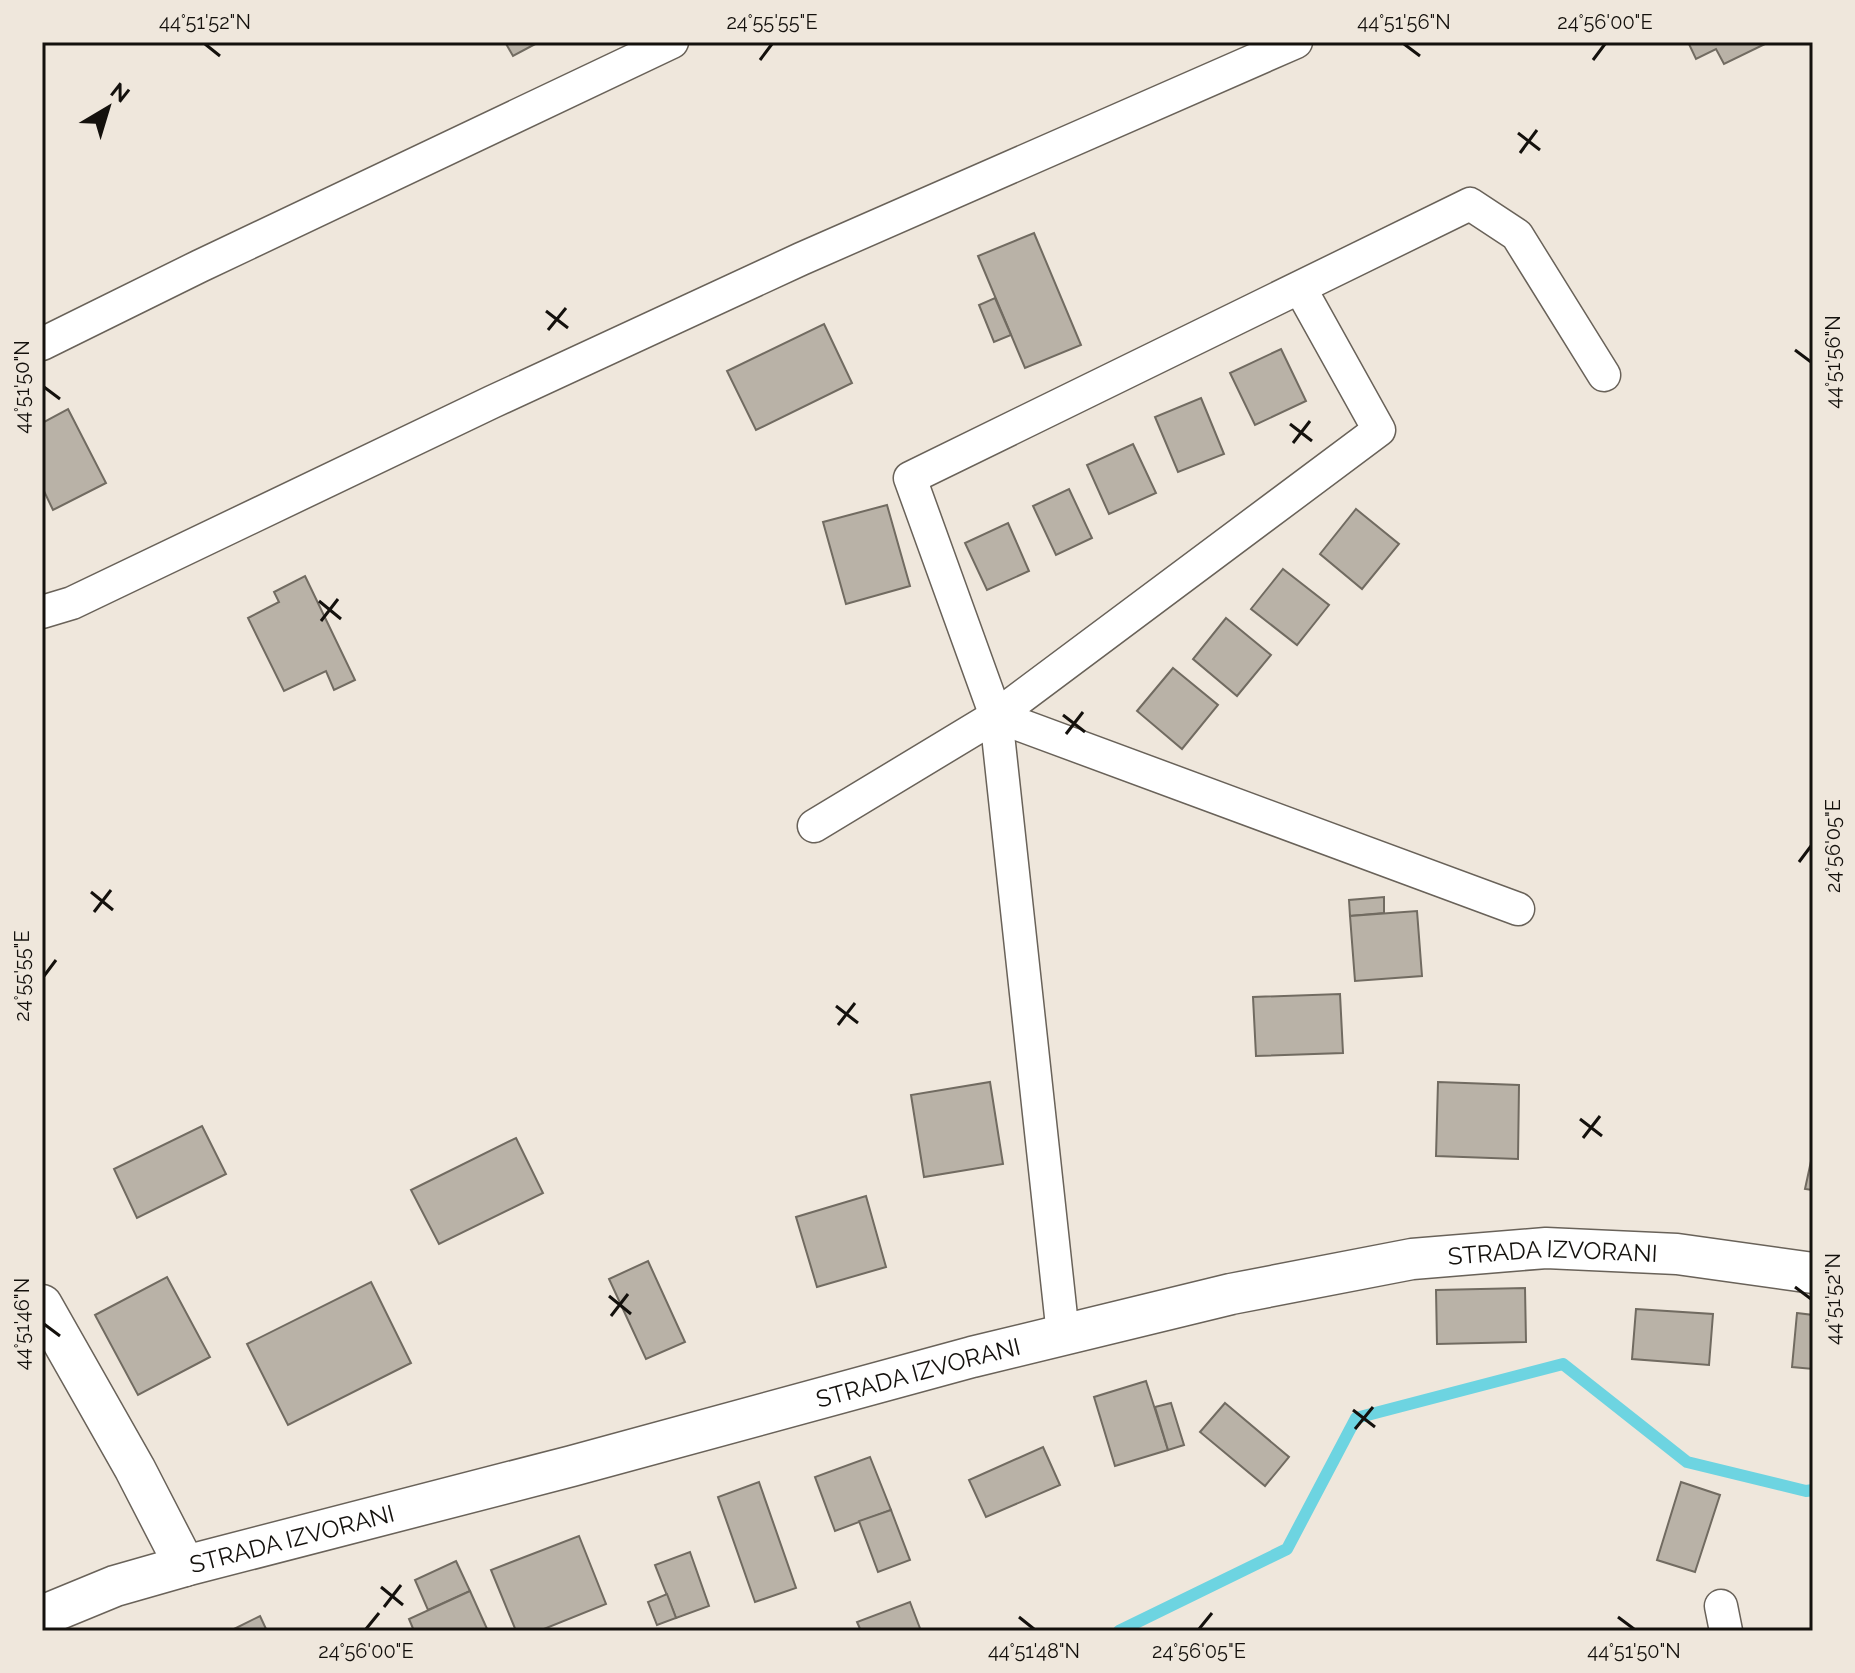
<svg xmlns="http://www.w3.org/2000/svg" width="1855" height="1673" font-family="Raleway,sans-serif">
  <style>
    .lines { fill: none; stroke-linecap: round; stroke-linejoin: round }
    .stream { stroke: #6dd4e1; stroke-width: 12 }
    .building { fill: #b9b2a7; stroke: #716b61; stroke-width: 2 }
    .minor-casing { stroke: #696259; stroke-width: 35 }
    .tertiary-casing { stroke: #696259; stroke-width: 43 }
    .minor { stroke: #fff; stroke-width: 32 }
    .tertiary { stroke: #fff; stroke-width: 40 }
    .ticks { fill: none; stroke: #14110d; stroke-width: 3 }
    .labels { text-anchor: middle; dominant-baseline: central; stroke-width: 6; stroke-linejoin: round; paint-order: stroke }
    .street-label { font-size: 24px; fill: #14110d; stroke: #efe7dc }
    .neatline { fill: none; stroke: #14110d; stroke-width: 3 }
    .ticks-label { font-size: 20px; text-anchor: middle; fill: #14110d }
  </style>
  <rect width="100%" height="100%" fill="#efe7dc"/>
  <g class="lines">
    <path class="stream" d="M1119,1631l168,-82 69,-131 207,-54 124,98 119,29 7,-1"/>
  </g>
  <g class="building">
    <path d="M505,42h34l-26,14z"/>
    <path d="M1688,42h76l1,2 -41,20 -8,-15 -20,10z"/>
    <path d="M1034,233l47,112 -56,23 -47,-112z"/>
    <path d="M995,298l16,37 -17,7 -15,-37z"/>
    <path d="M824,324l28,59 -96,47 -29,-59z"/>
    <path d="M1281,349l25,52 -51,24 -25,-52z"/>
    <path d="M1201,398l23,56 -46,18 -23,-55z"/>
    <path d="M68,409l38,74 -53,27 -11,-23v-64z"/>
    <path d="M1133,444l23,49 -47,21 -22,-49z"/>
    <path d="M1069,489l23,49 -36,17 -23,-49z"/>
    <path d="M887,505l23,81 -64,18 -23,-82z"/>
    <path d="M1356,509l43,35 -37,45 -42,-35z"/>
    <path d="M1008,523l21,48 -42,19 -22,-47z"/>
    <path d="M1283,569l46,36 -32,40 -46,-36z"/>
    <path d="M305,576l50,104 -21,10 -8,-19 -42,20 -36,-73 31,-16 -5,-10z"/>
    <path d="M1226,618l45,37 -34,41 -44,-37z"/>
    <path d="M1173,668l45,37 -36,44 -45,-38z"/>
    <path d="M1384,897v16l-34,3 -1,-16z"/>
    <path d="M1417,911l5,65 -67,5 -5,-65z"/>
    <path d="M1340,994l3,59 -87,3 -3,-59z"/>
    <path d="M990,1082l13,82 -79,13 -13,-82z"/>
    <path d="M1438,1082l81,3 -1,74 -82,-3z"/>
    <path d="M202,1126l24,48 -89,44 -23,-49z"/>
    <path d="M516,1138l27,55 -104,51 -28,-54z"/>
    <path d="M1813,1152v38l-8,-1z"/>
    <path d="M866,1196l20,71 -69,20 -21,-70z"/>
    <path d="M648,1261l37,81 -39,17 -37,-80z"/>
    <path d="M167,1277l43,80 -72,38 -43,-80z"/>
    <path d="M371,1282l40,81 -123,62 -41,-81z"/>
    <path d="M1525,1288l1,54 -89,2 -1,-54z"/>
    <path d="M1636,1309l77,5 -4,51 -77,-6z"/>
    <path d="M1797,1313l16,2v54l-21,-2z"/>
    <path d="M1146,1381l22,69 -53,16 -21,-69z"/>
    <path d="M1171,1403l13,42 -16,5 -13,-43z"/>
    <path d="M1225,1403l64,54 -24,29 -65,-54z"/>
    <path d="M1043,1447l17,38 -74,32 -17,-37z"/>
    <path d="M870,1457l21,53 -56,21 -20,-54z"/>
    <path d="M759,1482l37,106 -41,14 -37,-105z"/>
    <path d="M1681,1482l39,13 -25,77 -38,-12z"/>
    <path d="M891,1510l19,50 -32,12 -19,-51z"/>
    <path d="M579,1536l27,68 -67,27h-23l-25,-61z"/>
    <path d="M690,1552l19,54 -33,12 -21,-53z"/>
    <path d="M456,1561l14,30 -42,19 -13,-30z"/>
    <path d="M470,1591l18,40h-74l-5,-12z"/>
    <path d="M667,1594l9,24 -19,7 -9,-23z"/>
    <path d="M910,1602l11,29h-60l-4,-9z"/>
    <path d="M260,1616l7,15h-37z"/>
  </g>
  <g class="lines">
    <g class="minor-casing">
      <g id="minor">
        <path d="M42,344l158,-78 472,-224"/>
        <path d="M42,612l30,-9 420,-201 309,-143 495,-217"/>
        <path d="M996,716l522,193"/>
        <path d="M814,826l182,-110 383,-286 -79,-142"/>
        <path d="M1063,1335l-67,-619 -86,-238 560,-274 47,31 87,140"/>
        <path d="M1721,1606l5,25"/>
      </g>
    </g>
    <g class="tertiary-casing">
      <g id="tertiary">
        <path d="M42,1305l93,164 50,97"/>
        <path id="s1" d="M42,1616l73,-30 70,-20 387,-100 400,-109 259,-63 181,-35 134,-11 131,6 136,19"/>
      </g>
    </g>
    <use href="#minor" class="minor"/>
    <use href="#tertiary" class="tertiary"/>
  </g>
  <path class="ticks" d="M205,44l15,12M1404,44l16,12M760,60l12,-16M1593,60l12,-16M1518,133l22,17M1520,153l17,-23M546,311l22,17M548,330l18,-22M1795,350l16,12M44,387l16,12M1290,424l22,17M1293,443l17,-22M319,601l22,18M321,621l17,-22M1063,715l22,17M1066,734l17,-22M1799,862l12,-16M91,892l22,18M94,912l17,-22M44,976l12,-16M836,1006l22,17M838,1025l17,-22M1580,1119l22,17M1583,1138l17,-22M1795,1287l16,12M609,1296l22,18M611,1316l17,-22M44,1324l16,12M1353,1410l22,17M1355,1429l18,-22M381,1587l22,18M384,1607l17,-22M1019,1617l15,12M1618,1617l16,12M366,1629l13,-16M1199,1629l13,-16"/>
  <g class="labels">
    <g class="street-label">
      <text stroke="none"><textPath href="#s1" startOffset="1558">STRADA IZVORANI</textPath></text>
      <text stroke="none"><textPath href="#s1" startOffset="910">STRADA IZVORANI</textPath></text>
      <text stroke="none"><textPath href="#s1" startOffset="262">STRADA IZVORANI</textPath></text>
    </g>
  </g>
  <rect width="1855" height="1673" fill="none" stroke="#efe7dc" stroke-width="88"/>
  <g transform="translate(108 108) rotate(38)" stroke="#efe7dc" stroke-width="6" paint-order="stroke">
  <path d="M0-6L14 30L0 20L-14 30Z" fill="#14110d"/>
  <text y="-12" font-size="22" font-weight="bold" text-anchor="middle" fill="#14110d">N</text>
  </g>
  <rect x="44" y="44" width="1767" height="1585" class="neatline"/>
  <g class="ticks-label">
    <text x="205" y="29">44°51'52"N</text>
    <text x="772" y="29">24°55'55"E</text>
    <text x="1404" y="29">44°51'56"N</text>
    <text x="1605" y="29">24°56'00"E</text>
    <text transform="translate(1833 362) rotate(-90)" y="7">44°51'56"N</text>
    <text transform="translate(22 387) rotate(-90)" y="7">44°51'50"N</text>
    <text transform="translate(1833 846) rotate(-90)" y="7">24°56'05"E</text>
    <text transform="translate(22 976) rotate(-90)" y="7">24°55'55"E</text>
    <text transform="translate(1833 1299) rotate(-90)" y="7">44°51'52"N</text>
    <text transform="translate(22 1324) rotate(-90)" y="7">44°51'46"N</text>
    <text x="366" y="1658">24°56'00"E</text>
    <text x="1034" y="1658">44°51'48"N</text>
    <text x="1199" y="1658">24°56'05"E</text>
    <text x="1634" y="1658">44°51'50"N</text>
  </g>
</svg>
